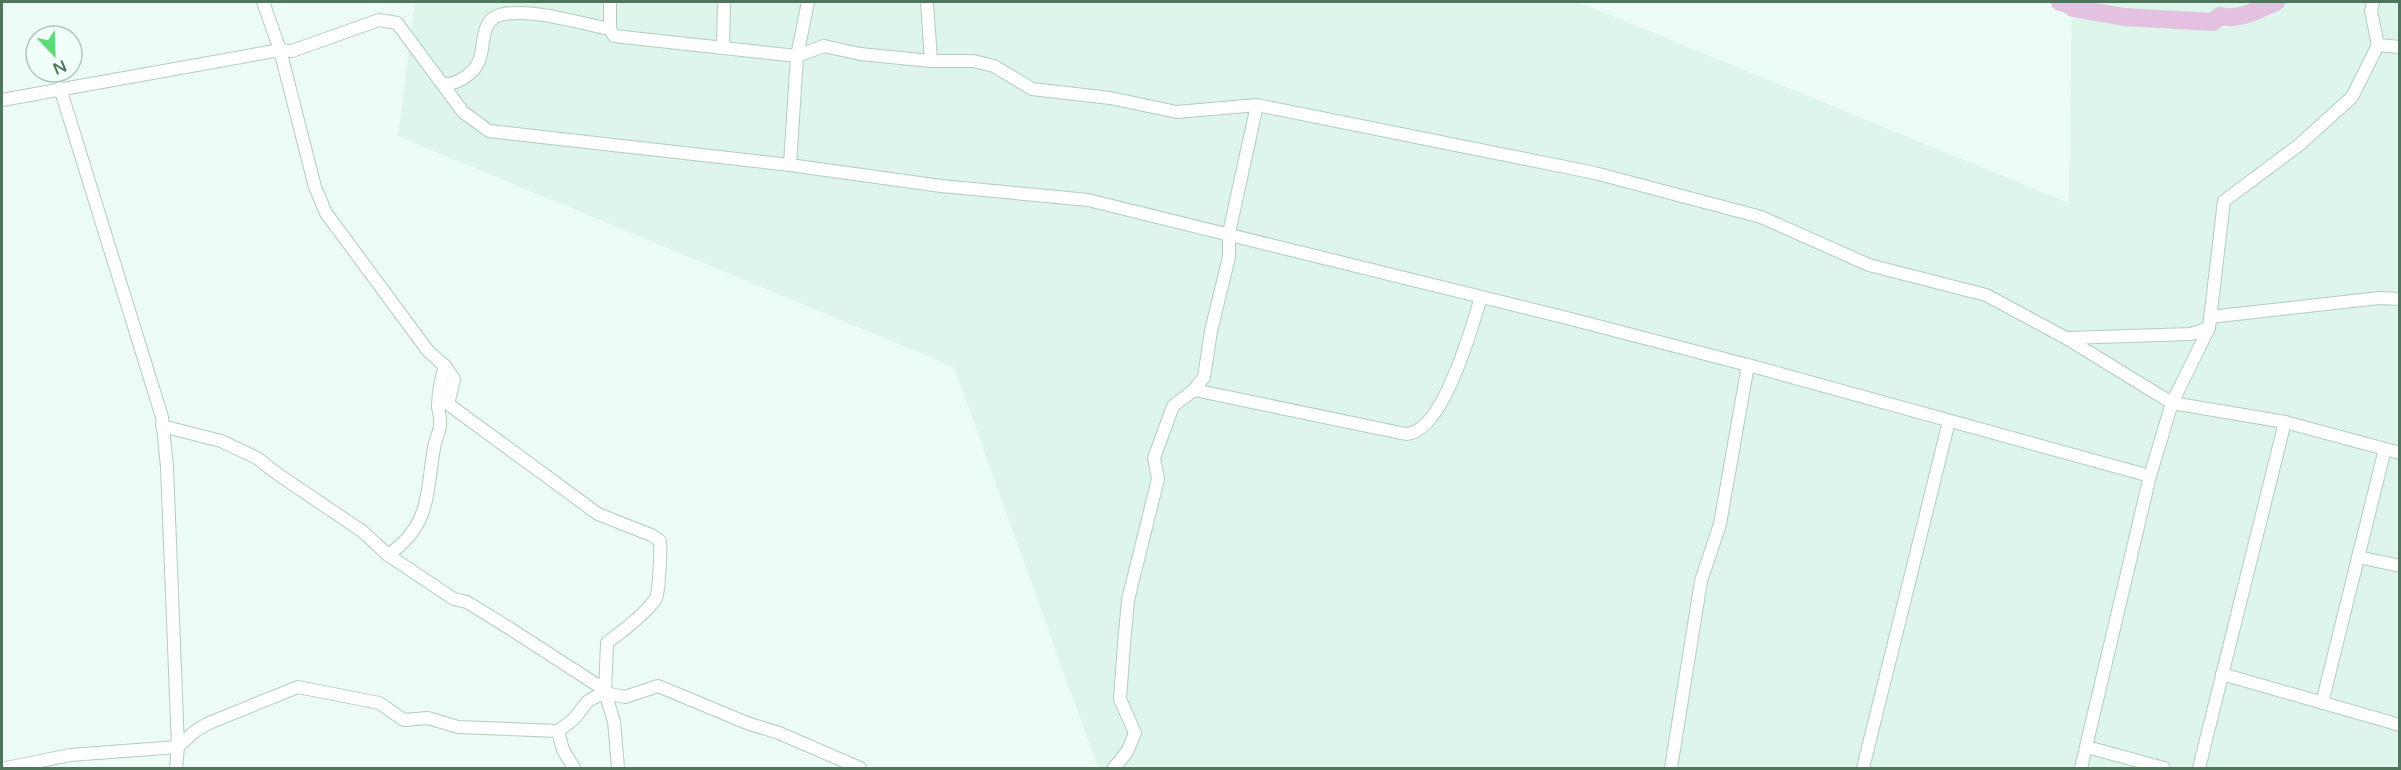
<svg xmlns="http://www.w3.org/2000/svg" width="2401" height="770" font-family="'Varela Round',sans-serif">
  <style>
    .residential { fill: #ddf5ea }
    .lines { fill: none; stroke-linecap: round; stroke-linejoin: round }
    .river { stroke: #e4c1e0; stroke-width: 18 }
    .minor-casing { stroke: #b2cdbd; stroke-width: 14 }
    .minor { stroke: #fff; stroke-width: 12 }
  </style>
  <rect width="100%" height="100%" fill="#ecfbf5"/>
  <path class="residential" d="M415,2h1163l491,201 3,-201h327v766h-1301l-144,-401 -556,-231z"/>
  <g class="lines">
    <path class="river" d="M2060,2l12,3 1,3 51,9 89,5 7,-6c20,5 39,-7 56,-14"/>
    <g class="minor-casing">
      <g id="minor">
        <path d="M263,2l17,48 35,137 11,26 102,138 17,15 9,13 -6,25 150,110 53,21 9,6c1,9 -1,51 -4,57 -10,16 -34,33 -49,45l-2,50 9,28 4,47"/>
        <path d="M610,2v27"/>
        <path d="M927,2l4,59"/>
        <path d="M2373,2l-2,9 7,34 22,2"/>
        <path d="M723,47l1,-45"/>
        <path d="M445,84c14,0 31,-12 35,-26 5,-16 0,-40 24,-44 31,-5 75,9 106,15l4,7 183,20 27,-10 36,8 71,7h42l21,5 38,23 78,9 67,14 80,-7 338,68 166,44 108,48 117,30 80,43 106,65 113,19 115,31"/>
        <path d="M2,100l278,-50 12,1 87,-31 18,3 66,89 26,19 301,34 151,21 147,14 479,118 181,47 402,111"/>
        <path d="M790,165l7,-109 11,-54"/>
        <path d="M2210,317l169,-19 21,1"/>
        <path d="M2067,338l124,-4 18,-6"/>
        <path d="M1194,390l212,44c37,-1 66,-107 75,-137"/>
        <path d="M162,426l59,15 36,17 22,17 83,56 26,24 66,44 13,3 42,26 96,62"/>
        <path d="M388,555c43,-30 38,-61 46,-107 1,-7 5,-15 6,-22 1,-6 -1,-13 -2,-19 0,-13 3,-28 7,-41"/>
        <path d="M2358,557l42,9"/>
        <path d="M2222,674l178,51"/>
        <path d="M2322,703l63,-254"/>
        <path d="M2087,747l77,21"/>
        <path d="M6,768l64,-13 108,-8 -11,-280 -5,-50 -102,-329"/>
        <path d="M176,768l2,-21 17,-16 14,-8 89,-36 81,16 25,17 24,-2 30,9 100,4"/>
        <path d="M574,768l-11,-18 -5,-19 16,-12 13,-17 8,-5 10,-4 20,4 33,-11 89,37 32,10 81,35"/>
        <path d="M1114,768l13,-16 8,-19 -15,-34 4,-55 4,-44 30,-121 -4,-21 19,-52 21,-16 10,-13 7,-46 18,-74v-24l28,-128"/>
        <path d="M1671,768l30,-187 19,-57 28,-159"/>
        <path d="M1863,768l86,-347"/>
        <path d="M2081,768l69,-292 22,-73 37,-75 15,-127 75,-56 53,-48 26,-52"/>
        <path d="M2199,768l86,-346"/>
      </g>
    </g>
    <use href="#minor" class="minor"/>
  </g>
  <rect width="2401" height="770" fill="none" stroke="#50755d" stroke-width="6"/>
  <g transform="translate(54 54) rotate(157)"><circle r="28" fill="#f2fef9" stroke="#b1c7bb" stroke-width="1.5"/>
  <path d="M0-4.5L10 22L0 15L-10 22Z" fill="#5bdb76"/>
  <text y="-9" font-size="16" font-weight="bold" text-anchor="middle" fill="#50755d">N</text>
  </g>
</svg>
